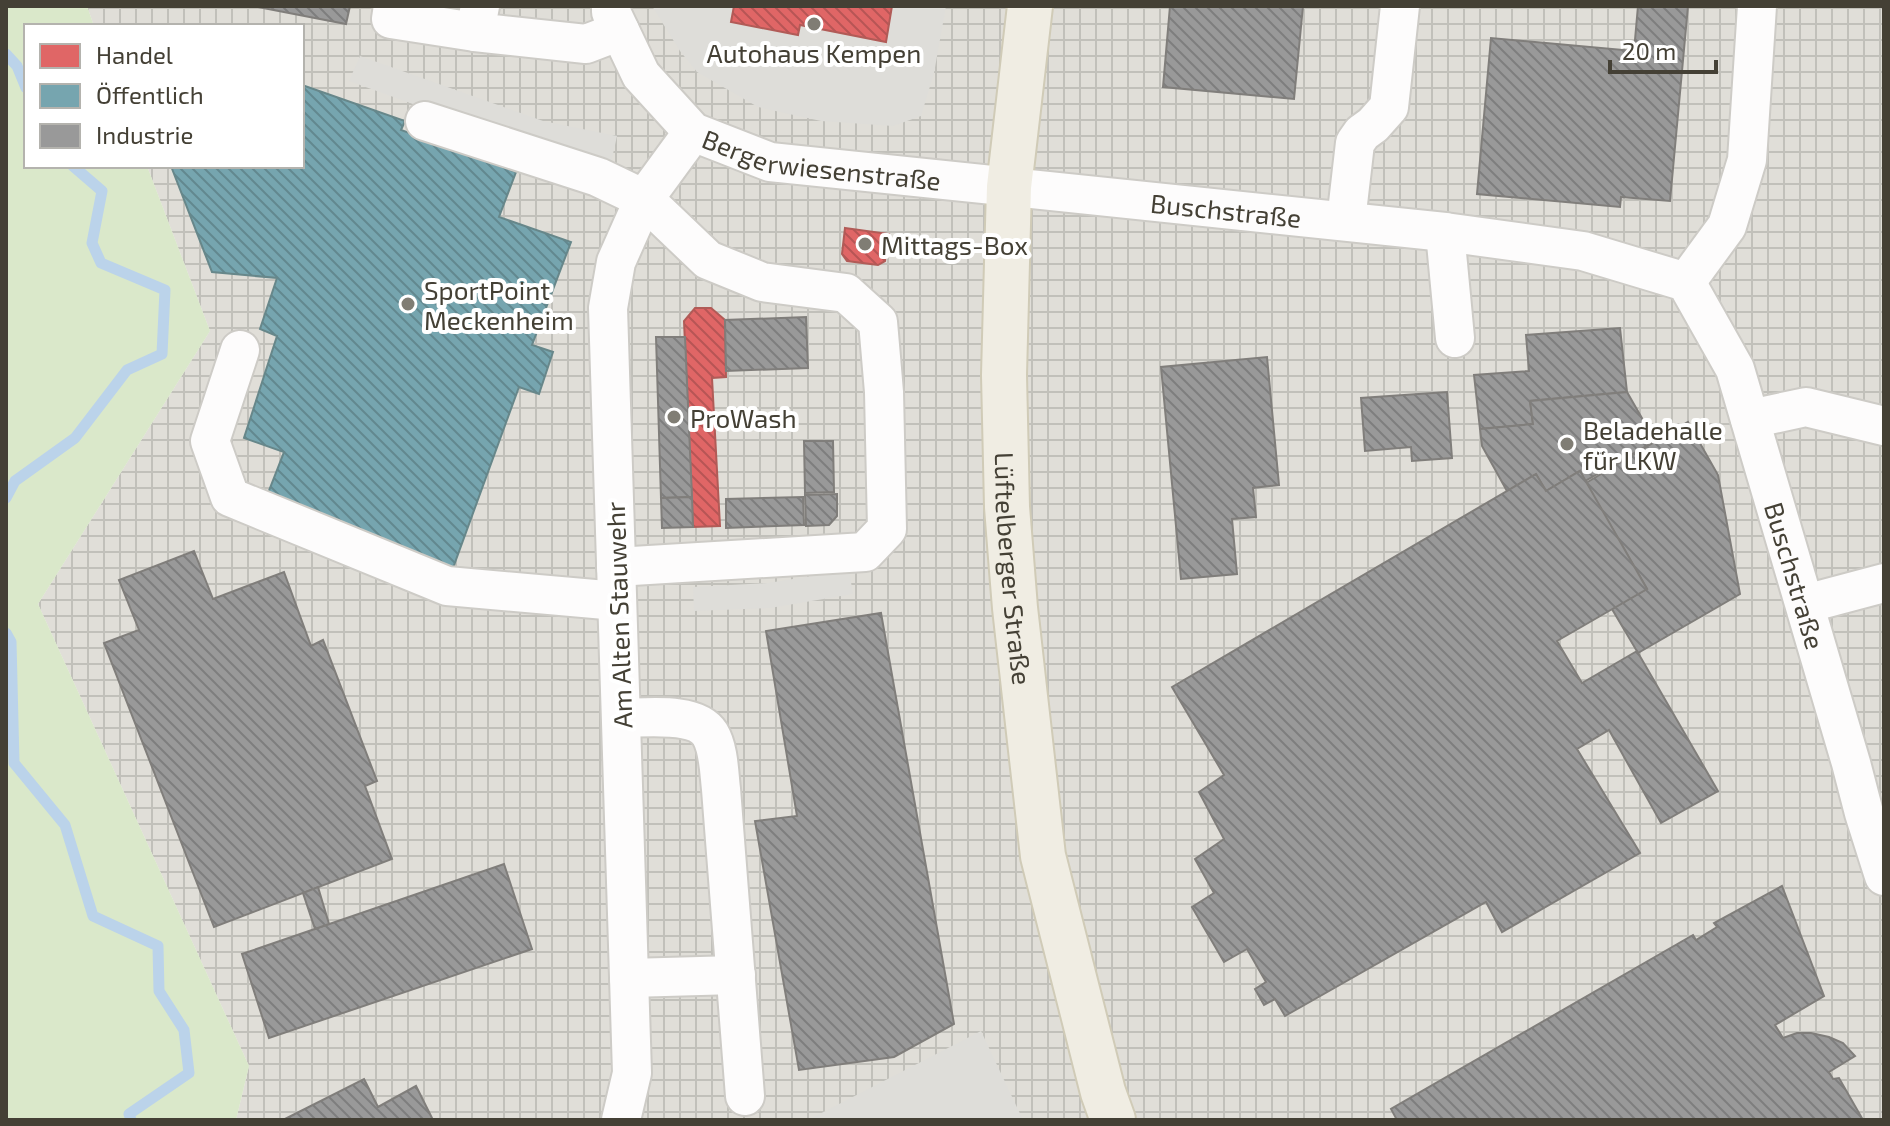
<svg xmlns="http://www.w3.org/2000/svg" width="1890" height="1126" font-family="'Exo 2',sans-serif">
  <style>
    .industrial { fill: url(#industrial-grid) }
    .grass { fill: #dae8ca }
    .parking { fill: #deddd9 }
    .shops { fill: url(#shops-back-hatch); stroke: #b15b57; stroke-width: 2 }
    .public { fill: url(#public-back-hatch); stroke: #67878a; stroke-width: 2 }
    .industry { fill: url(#industry-back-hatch); stroke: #807e7b; stroke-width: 2 }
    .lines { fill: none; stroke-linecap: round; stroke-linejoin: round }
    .stream { stroke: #bbd3ea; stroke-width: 11 }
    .minor-casing { stroke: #cdcbc6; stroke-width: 42 }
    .major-casing { stroke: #d0cbb7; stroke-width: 48 }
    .minor { stroke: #fdfcfc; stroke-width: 38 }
    .major { stroke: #f0ede3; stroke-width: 44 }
    .poi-dot { fill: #807d74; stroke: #fff; stroke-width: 3 }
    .labels { text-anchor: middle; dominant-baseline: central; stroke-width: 8; stroke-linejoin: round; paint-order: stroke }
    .poi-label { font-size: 26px; fill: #444035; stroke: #fff; text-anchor: start }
    .street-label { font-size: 26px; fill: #444035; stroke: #fff }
  </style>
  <defs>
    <pattern id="industrial-grid" width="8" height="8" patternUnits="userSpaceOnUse" patternTransform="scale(2)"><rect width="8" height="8" fill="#e0ded8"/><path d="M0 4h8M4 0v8" fill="none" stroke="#c1c0ba"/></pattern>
    <pattern id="shops-back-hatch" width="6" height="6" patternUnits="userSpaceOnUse" patternTransform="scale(2)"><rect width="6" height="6" fill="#e06666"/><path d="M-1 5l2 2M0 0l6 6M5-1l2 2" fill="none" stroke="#b75555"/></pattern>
    <pattern id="public-back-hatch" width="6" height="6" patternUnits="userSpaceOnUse" patternTransform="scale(2)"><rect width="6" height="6" fill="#76a5af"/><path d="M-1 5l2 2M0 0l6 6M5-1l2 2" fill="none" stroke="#62888f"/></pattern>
    <pattern id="industry-back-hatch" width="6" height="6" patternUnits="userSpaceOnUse" patternTransform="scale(2)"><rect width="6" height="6" fill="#999"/><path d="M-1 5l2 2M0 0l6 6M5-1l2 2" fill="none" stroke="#7e7e7e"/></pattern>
  </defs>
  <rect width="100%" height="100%" fill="#efeee9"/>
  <path class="industrial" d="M87,6h1797v1114h-1648l13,-54 -211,-462 172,-273 -63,-165h155v-140h-208z"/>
  <path class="grass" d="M6,6h81l7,20h-68v140h121l63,165 -172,273 211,462 -13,54h-230z"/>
  <g class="parking">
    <path d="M652,6h82l-3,16 66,13 3,-10 85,17 7,-36h54l-12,67 -13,43 -28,10 -72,-5 -63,-14 -61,-35 -17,-21z"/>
    <path d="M360,56l183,65 74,15 -6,27 -76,-15 -186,-67z"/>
    <path d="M849,570l4,24 -83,14 -76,3 -1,-24 75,-4z"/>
    <path d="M981,1031l42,89h-215z"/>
  </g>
  <g class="shops">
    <path d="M734,6h158l-6,36 -86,-17 -2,10 -67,-13z"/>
    <path d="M845,228l44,6 -4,27 -7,4 -31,-4 -5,-7z"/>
    <path d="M695,308h16l14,12 1,57 -14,1 8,148 -27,1 -9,-206z"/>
  </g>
  <path class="public" d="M302,85l103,36 -4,9 115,42 -17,45 72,25 -39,103 21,7 -14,42 -20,-7 -66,181 -188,-67 19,-49 -40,-14 33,-102 -17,-7 17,-51 -65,-6 -41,-106h131z"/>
  <g class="industry">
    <path d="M253,6h97l-4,18z"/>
    <path d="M1170,6h133l-9,93 -131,-12z"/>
    <path d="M1638,6h50l-18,195 -49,-4 -1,10 -143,-13 14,-156 143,13z"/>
    <path d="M806,317l2,51 -82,3 -1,-51z"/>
    <path d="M1620,328l7,64 -97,9 3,23 -53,5 -6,-54 55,-4 -3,-36z"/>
    <path d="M656,337h29l7,160 -31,1z"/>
    <path d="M1267,357l12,128 -26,3 3,29 -24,2 5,55 -56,5 -20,-212z"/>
    <path d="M1447,392l5,66 -40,3 -1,-14 -46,4 -4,-53z"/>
    <path d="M1627,392l28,49 -70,40 -5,-10 -34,20 -10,-17 -29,17 -25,-45 -2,-17 53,-5 -3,-23z"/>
    <path d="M1688,422l30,53 22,119 -102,59 -26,-44 35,-20 -61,-106z"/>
    <path d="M804,441h29l1,51 -29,1z"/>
    <path d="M1580,471l67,118 -90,52 25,42 55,-32 81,140 -57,32 -52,-93 -32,19 63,104 -138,79 -16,-30 -201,114 -10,-17 -11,6 -9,-16 11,-7 -19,-33 -23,13 -32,-55 22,-14 -19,-34 29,-20 -25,-47 25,-17 -52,-88 364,-213 10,17z"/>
    <path d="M837,494v22l-8,9 -23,1 -1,-31z"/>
    <path d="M692,497l1,30 -31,1 -1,-30z"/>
    <path d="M803,497l1,28 -78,3v-29z"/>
    <path d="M194,551l19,48 71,-27 27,74 12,-6 54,141 -12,5 27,73 -178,68 -110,-284 35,-13 -20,-50z"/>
    <path d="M881,613l73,411 -60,33 -95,13 -44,-249 42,-5 -31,-185z"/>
    <path d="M504,864l28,85 -263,89 -27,-84z"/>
    <path d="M1782,886l42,110 -49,29 8,13 14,-5h14l18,4 14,6 12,13 -26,16 4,7 6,-1 24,42h-466l-6,-11 302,-174 3,5 21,-13 -3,-4z"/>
    <path d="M318,887l11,37 -14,5 -12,-36z"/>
    <path d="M364,1079l14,28 38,-21 17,34h-150z"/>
  </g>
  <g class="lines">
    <g class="stream">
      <path d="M6,54l11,12 9,22"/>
      <path d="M6,498l9,-17 60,-43 52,-68 35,-16 3,-64 -64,-27 -9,-20 10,-52 -29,-25"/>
      <path d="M6,633l5,9 3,121 51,62 28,91 65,30 1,45 25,39 5,43 -60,41 2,6"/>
    </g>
    <g class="minor-casing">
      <g id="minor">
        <path d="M393,6l-2,13 84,13"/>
        <path d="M480,6l-5,26 111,12 34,-13"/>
        <path id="s1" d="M611,6v6l30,63 52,57 77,30 675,70 138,19 103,31 49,87 116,394 13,50 20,63"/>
        <path d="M425,121l173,56 46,22 64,61 54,22 84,11 32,29 6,70 3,137 -22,23 -249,15"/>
        <path d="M1346,221l9,-78 7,-10 11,-8 16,-18 11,-101"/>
        <path d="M1445,232l10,106"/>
        <path d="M1686,282l41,-56 20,-66 10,-154"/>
        <path d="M240,350l-30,91 20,56 217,89 170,15"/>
        <path d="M1750,419l56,-12 78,19"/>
        <path d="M1805,604l79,-21"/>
        <path d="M621,718c24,0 75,-7 89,16 9,15 9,38 11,55l24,307"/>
        <path d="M629,978l107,-3"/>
        <path d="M621,1120l11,-47 -24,-765 8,-46 28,-63 49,-67"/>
      </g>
    </g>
    <g class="major-casing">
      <g id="major">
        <path id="s2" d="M1030,6l-21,181 -5,188 3,132 8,101 28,248 60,236 10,28"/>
      </g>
    </g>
    <use href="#minor" class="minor"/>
    <use href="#major" class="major"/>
  </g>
  <g class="poi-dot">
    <circle cx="814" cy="24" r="8"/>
    <circle cx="865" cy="244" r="8"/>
    <circle cx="408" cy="304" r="8"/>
    <circle cx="674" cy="417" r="8"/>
    <circle cx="1567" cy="444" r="8"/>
  </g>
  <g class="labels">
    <g class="poi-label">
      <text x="814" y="52" text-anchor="middle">Autohaus Kempen</text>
      <text x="881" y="244">Mittags-Box</text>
      <text x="424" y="289">SportPoint<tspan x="424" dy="30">Meckenheim</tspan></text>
      <text x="690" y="417">ProWash</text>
      <text x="1583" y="429">Beladehalle<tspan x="1583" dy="30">für LKW</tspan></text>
    </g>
    <g class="street-label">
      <text stroke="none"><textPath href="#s1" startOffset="286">Bergerwiesenstraße</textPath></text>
      <text stroke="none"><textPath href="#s1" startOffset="694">Buschstraße</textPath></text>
      <text stroke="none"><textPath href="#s2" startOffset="564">Lüftelberger Straße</textPath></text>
      <text stroke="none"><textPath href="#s1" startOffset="1476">Buschstraße</textPath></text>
      <text transform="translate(618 615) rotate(-92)">Am Alten Stauwehr</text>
    </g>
  </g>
  <rect width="1890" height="1126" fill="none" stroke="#444035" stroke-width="16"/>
  <rect x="24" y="24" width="280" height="144" fill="#ffffff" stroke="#b4b3ae" stroke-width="2"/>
  <rect x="40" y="44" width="40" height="24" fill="#e06666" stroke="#b4b3ae" stroke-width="2"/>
  <text x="96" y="64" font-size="24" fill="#444035">Handel</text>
  <rect x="40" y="84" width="40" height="24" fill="#76a5af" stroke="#b4b3ae" stroke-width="2"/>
  <text x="96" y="104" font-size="24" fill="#444035">Öffentlich</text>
  <rect x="40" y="124" width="40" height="24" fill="#999999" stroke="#b4b3ae" stroke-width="2"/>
  <text x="96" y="144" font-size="24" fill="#444035">Industrie</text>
  <path d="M1610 60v12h106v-12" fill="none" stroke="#444035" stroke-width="4"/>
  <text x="1622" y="60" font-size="24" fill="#444035" stroke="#ffffff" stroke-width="6" paint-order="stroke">20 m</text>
</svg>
